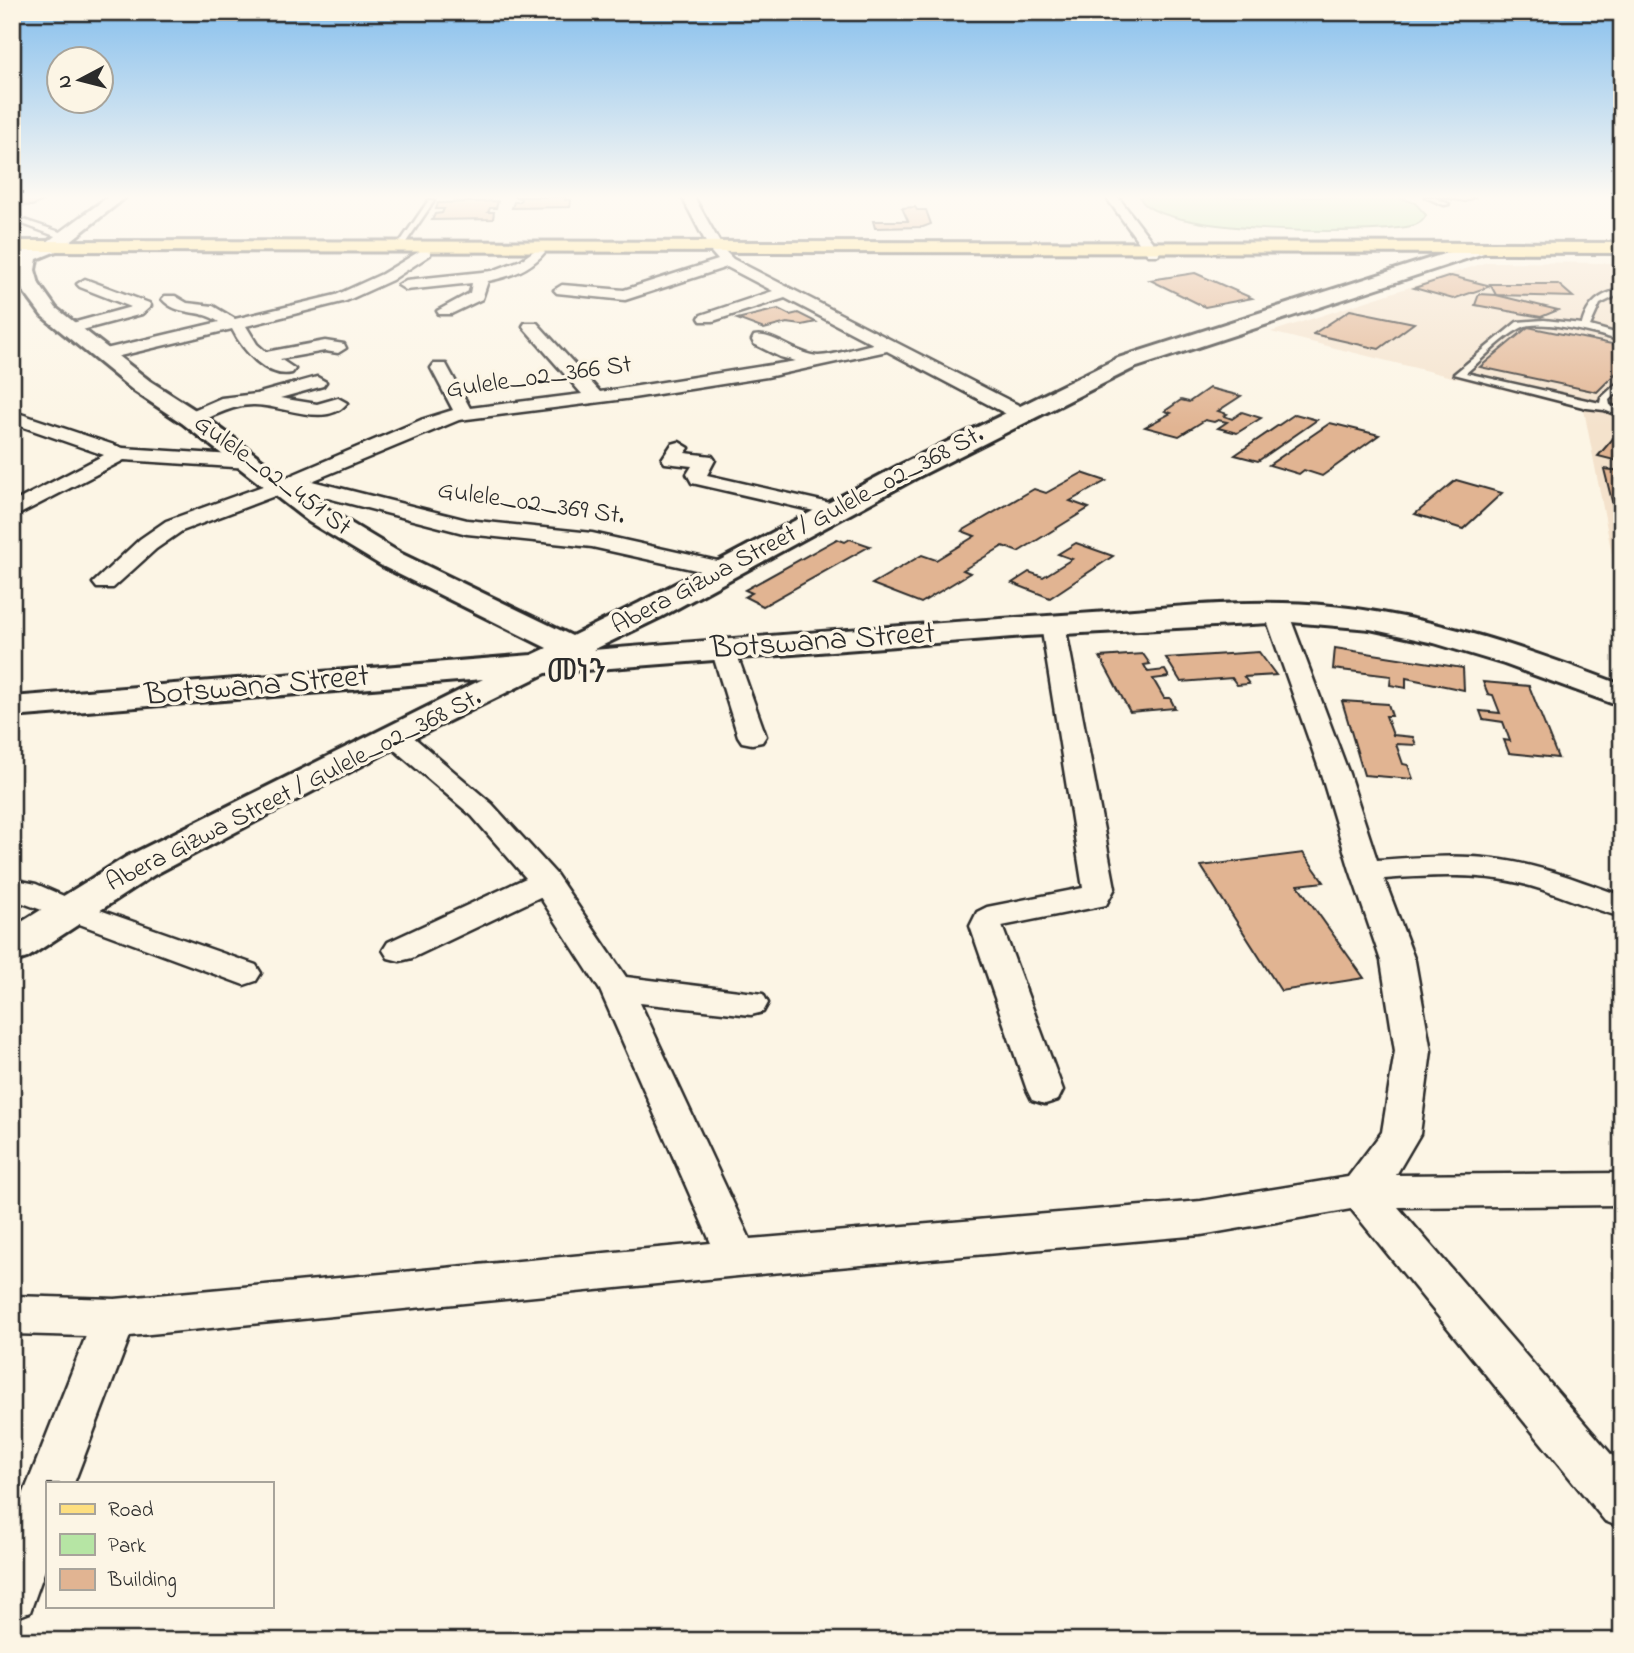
<svg xmlns="http://www.w3.org/2000/svg" width="1634" height="1653" font-family="'Indie Flower','Noto Sans Ethiopic',sans-serif">
  <style>
    .built { fill: #f4e2cc }
    .green { fill: #b6e5a4; stroke: #708868; stroke-width: 2 }
    .building { fill: #e1b492; stroke: #2b2b2b; stroke-width: 2 }
    .lines { fill: none; stroke-linecap: round; stroke-linejoin: round }
    .lane-casing { stroke: #2b2b2b; stroke-width: 5 }
    .street-casing { stroke: #2b2b2b; stroke-width: 5 }
    .secondary-casing { stroke: #2b2b2b; stroke-width: 6 }
    .primary-casing { stroke: #2b2b2b; stroke-width: 6 }
    .lane { fill: #fcf5e5; fill-rule: evenodd }
    .street { fill: #fcf5e5; fill-rule: evenodd }
    .secondary { fill: #fcf5e5; fill-rule: evenodd }
    .primary { fill: #fedf80; fill-rule: evenodd }
    .labels { text-anchor: middle; dominant-baseline: central; stroke-width: 7; stroke-linejoin: round; paint-order: stroke }
    .far-street-label { font-size: 26px; fill: #2b2b2b; stroke: #fcf5e5 }
    .street-label { font-size: 32px; fill: #2b2b2b; stroke: #fcf5e5 }
    .neighbourhood-label { font-size: 33px; fill: #2b2b2b; stroke: #fcf5e5 }
  </style>
  <rect width="100%" height="100%" fill="#fcf5e5"/>
  <filter id="ink" filterUnits="userSpaceOnUse"><feTurbulence type="fractalNoise" baseFrequency=".0143" numOctaves="2"/><feDisplacementMap in="SourceGraphic" scale="14" xChannelSelector="R" yChannelSelector="G"/><feConvolveMatrix kernelMatrix="1 2 1 2 8 2 1 2 1" color-interpolation-filters="sRGB"/></filter>
  <g filter="url(#ink)">
    <path class="built" d="M1487,262l135,1v343l-38,-196 -313,-78z"/>
    <path class="green" d="M1140,197h258l17,6 11,12c-2,5 -5,8 -11,10 -36,11 -265,10 -275,-28z"/>
    <g class="building">
      <path d="M20,197h32l-20,9 -20,-1v-5z"/>
      <path d="M514,197h52l-1,3h6l-1,7 -58,1 2,-6h6l1,-4z"/>
      <path d="M1436,197h41l-12,5z"/>
      <path d="M498,201l-2,7h-6l-2,4h6l-1,7 -61,1 3,-6 7,-1 2,-4h-8l2,-6z"/>
      <path d="M915,207l2,3h9l5,14 -8,3 -48,1 -2,-7h35l-6,-13z"/>
      <path d="M1195,273l57,25 -47,9 -55,-27z"/>
      <path d="M1451,276l40,10 -38,13 -39,-11z"/>
      <path d="M1490,284h68l15,13 -77,-2z"/>
      <path d="M1479,294l17,1 62,15 -17,7 -66,-12z"/>
      <path d="M778,309l12,6 8,-2 18,9 -14,3 -15,-2 -23,6 -27,-10z"/>
      <path d="M1350,310l64,13 -35,26 -66,-15z"/>
      <path d="M1528,327l94,19v21l-25,25 -117,-25z"/>
      <path d="M1209,388l32,8 -23,15 9,3 -3,2 8,3 10,-7 19,6 -24,15 -19,-5 9,-6 -9,-2 -4,2 -9,-2 -26,16 -34,-9 26,-14 -6,-2 16,-11 8,2z"/>
      <path d="M1295,414l22,6 -59,41 -23,-6z"/>
      <path d="M1330,423l49,12 -57,41 -18,-6 -5,4 -30,-9z"/>
      <path d="M1622,428v34l-24,-6z"/>
      <path d="M1604,469l18,2v51l-5,-1z"/>
      <path d="M1082,473l24,8 -36,20 19,7 -71,44 -15,-6 -40,24 7,3 -49,30 -49,-19 50,-29 14,5 39,-24 -13,-5 72,-42 12,4z"/>
      <path d="M1456,480l46,13 -39,36 -48,-15z"/>
      <path d="M1618,527h4v34h-3z"/>
      <path d="M837,539l8,3 5,-3 20,7 -107,60 -18,-9 7,-4 -7,-3z"/>
      <path d="M1076,543l37,13 -63,42 -38,-15 17,-11 14,5 29,-18 -14,-5z"/>
      <path d="M1335,648l128,20 1,22 -58,-12v10l-16,-3 1,-9 -58,-7z"/>
      <path d="M1259,652l17,23 -32,2 5,7 -12,1 -5,-7 -51,4 -15,-24z"/>
      <path d="M1143,654l7,10 -6,1 4,7 17,-2 4,7 -16,2 11,19h6l5,10 -45,4 -30,-55z"/>
      <path d="M1483,682l46,4 29,72 -49,-5 -5,-13 6,1 -7,-19 -20,-3 -3,-8 20,2 -7,-18 -5,-1z"/>
      <path d="M1342,701l46,3 4,12h-6l7,19 20,2 3,8 -20,-1 7,20 5,1 5,14 -49,-4z"/>
      <path d="M1303,853l21,29 -26,3 66,93 -83,13 -80,-125z"/>
    </g>
    <g class="lines">
      <g class="lane-casing">
        <g id="lane">
          <path d="M1425,197h8l16,7 -5,1z"/>
          <path d="M429,200l5,1 -32,47h-6z"/>
          <path d="M12,216l57,19 1,2 -7,2 -51,-19z"/>
          <path d="M1622,289v4l-22,11 -10,22 32,9v6c-22,-6 -82,-24 -101,-13 -20,10 -38,31 -55,45l134,30 1,-5 21,-19v9l-13,12 1,5 12,5v7l-18,-7 -17,-2 -133,-34 63,-52 27,-2 38,4c6,-21 18,-30 40,-35z"/>
        </g>
      </g>
      <g class="street-casing">
        <g id="street">
          <path d="M682,197h12l30,53 9,9 295,151 2,4 -9,6 -7,-2 -127,-67 -120,26 -134,21 -174,22 -147,61 155,39 125,13 139,31 3,5 -3,5 -8,2 -131,-29 -125,-13 -174,-45 -111,42 -26,18 -43,39h-16l-4,-5 47,-44 26,-18 119,-43 136,-58 32,-10 -22,-42 3,-4h12l24,44 112,-14 -57,-65 -2,-3 2,-3h12l63,69 196,-31 -16,-4 -26,-13 -2,-4 2,-4c18,-4 43,19 64,20 17,0 38,-9 55,-12l-88,-46 -72,23h-12l-2,-3 2,-3 72,-24 -46,-24 -102,33 -68,-7 -3,-3 8,-5 62,5 94,-30 -7,-8z"/>
          <path d="M1106,197h12l42,55 -2,3h-10z"/>
          <path d="M425,248l5,1v6l-38,25 -46,21 -100,25 11,18 9,8 59,-11 19,3 2,4 -8,5 -13,-2 -45,8 15,10 -3,4c-26,6 -50,-24 -60,-44l-129,31 -9,-5 3,-4 122,-29c-18,-14 -42,-5 -57,-23l3,-3h10l12,7 26,3 22,13 101,-24 46,-21z"/>
          <path d="M538,248l7,4c-14,17 -35,25 -57,29l-6,18 -31,15h-12l-2,-3 33,-18 2,-10 -66,7 -8,-5 8,-5 86,-9 29,-11z"/>
          <path d="M28,253l5,1 2,3 -2,3 -21,3v-8z"/>
          <path d="M85,279l64,24 2,3 -9,8 -71,19 -6,-2 -2,-3 2,-3 66,-18 -51,-20 -3,-3z"/>
          <path d="M317,377l9,5 -3,4 -43,12 37,6 21,-6 9,5c-21,26 -66,1 -94,2 -23,0 -40,13 -62,19l-9,-6 2,-4 37,-16 35,-4z"/>
          <path d="M12,411l111,37 126,8 7,2 3,4 -3,4 -7,2 -125,-8 -112,58v-15l92,-48 -92,-32z"/>
          <path d="M679,442l10,6 -4,5 27,3 3,4 -8,15 136,31 4,4 -4,4 -7,2 -144,-33 -5,-9 5,-8 -27,-3 -3,-4 10,-15z"/>
          <path d="M1276,605l8,2 4,5 61,162 28,86c42,-3 84,-6 125,0 41,6 81,22 120,36v21c-35,-9 -68,-26 -103,-34 -44,-10 -90,-7 -135,-4l31,82 16,90 -11,83 -24,41 226,-2v32l-224,2 224,260v61l-17,-7 -254,-312 -150,26 -463,41 -608,60 -56,147h-27v81l-17,48 -18,7v-96l74,-187 -74,-2v-38l103,3 596,-56 -111,-253 -60,-93 -128,61 -12,3 -12,-3 -5,-8 5,-8 138,-64 -54,-62 -88,-75 -4,-6 4,-6 10,-2 10,2 88,75 64,70 70,103 137,17 5,9 -5,9 -12,3 -111,-12 110,236 451,-38 147,-24 34,-45 13,-81 -14,-90 -31,-91 -29,-96 -57,-162 4,-5z"/>
          <path d="M1053,618l9,2 3,5 50,263 -9,17 -104,21 61,164 -5,10 -13,4 -13,-4 -5,-10 -57,-164 7,-14 10,-5 96,-19 -42,-263 3,-5z"/>
          <path d="M723,642l9,2 3,5 31,87 -4,6 -10,2 -10,-2 -4,-6 -27,-87 3,-5z"/>
          <path d="M12,879l24,5 44,19 176,62 5,8 -5,8 -12,4 -232,-86z"/>
        </g>
      </g>
      <g class="secondary-casing">
        <path id="secondary" d="M108,197h18l-67,53 -22,9 -2,11 4,14 17,24 94,73 50,32 129,97 73,44 170,82 67,-33 259,-137 220,-108 357,-114h12l3,4 -3,4 -353,116 -218,110 -255,139 -68,33c162,-13 324,-26 485,-36 84,-5 171,-17 254,-8 100,10 196,43 290,79v22l-118,-43 -70,-21 -64,-14 -79,-7 -265,14 -480,37 -140,69 -252,133 -127,83 -15,5v-35l114,-71 357,-178 -471,38v-20l520,-42 15,-7 -165,-82 -73,-44 -127,-99 -48,-32 -92,-75 -23,-31 -4,-15 4,-13 9,-10 19,-5z"/>
      </g>
      <g class="primary-casing">
        <path id="primary" d="M12,241l1610,2v10l-1610,-2z"/>
      </g>
      <use href="#lane" class="lane"/>
      <use href="#street" class="street"/>
      <use href="#secondary" class="secondary"/>
      <use href="#primary" class="primary"/>
    </g>
  </g>
  <linearGradient id="sky" x2="0" y2="1"><stop stop-color="#86bfed"/><stop offset="0.46" stop-color="#fefaf3"/><stop offset="1" stop-color="#fefaf3" stop-opacity="0"/></linearGradient>
  <rect width="1634" height="428" fill="url(#sky)"/>
  <g class="labels">
    <g class="far-street-label">
      <text transform="translate(539 378) rotate(-8)">Gulele_02_366 St</text>
      <text transform="translate(272 476) rotate(36)">Gulele_02_451 St</text>
      <text transform="translate(531 504) rotate(8)">Gulele_02_369 St.</text>
      <text transform="translate(798 531) rotate(-28)">Abera Gizwa Street / Gulele_02_368 St.</text>
      <text transform="translate(294 791) rotate(-27)">Abera Gizwa Street / Gulele_02_368 St.</text>
    </g>
    <g class="street-label">
      <text transform="translate(823 642) rotate(-4)">Botswana Street</text>
      <text transform="translate(257 687) rotate(-5)">Botswana Street</text>
    </g>
    <g class="neighbourhood-label">
      <text x="576" y="674">መነን</text>
    </g>
  </g>
  <rect width="1634" height="1653" fill="none" stroke="#fcf5e5" stroke-width="42"/>
  <rect x="21" y="21" width="1592" height="1611" fill="none" stroke="#2b2b2b" stroke-width="2.5" filter="url(#ink)"/>
  <rect x="46" y="1482" width="228" height="126" fill="#fcf5e5" stroke="#a8a49b" stroke-width="2"/>
  <rect x="60" y="1504" width="35" height="10" fill="#fedf80" stroke="#a8a49b" stroke-width="2"/>
  <text x="108" y="1516" font-size="21" fill="#2b2b2b">Road</text>
  <rect x="60" y="1534" width="35" height="21" fill="#b6e5a4" stroke="#a8a49b" stroke-width="2"/>
  <text x="108" y="1552" font-size="21" fill="#2b2b2b">Park</text>
  <rect x="60" y="1569" width="35" height="21" fill="#e1b492" stroke="#a8a49b" stroke-width="2"/>
  <text x="108" y="1586" font-size="21" fill="#2b2b2b">Building</text>
  <g transform="translate(80 80) rotate(263)"><circle r="33" fill="#fcf5e5" stroke="#a8a49b" stroke-width="2"/>
  <path d="M0-5L12 26L0 18L-12 26Z" fill="#2b2b2b"/>
  <text y="-10" font-size="19" font-weight="bold" text-anchor="middle" fill="#2b2b2b">N</text>
  </g>
</svg>
